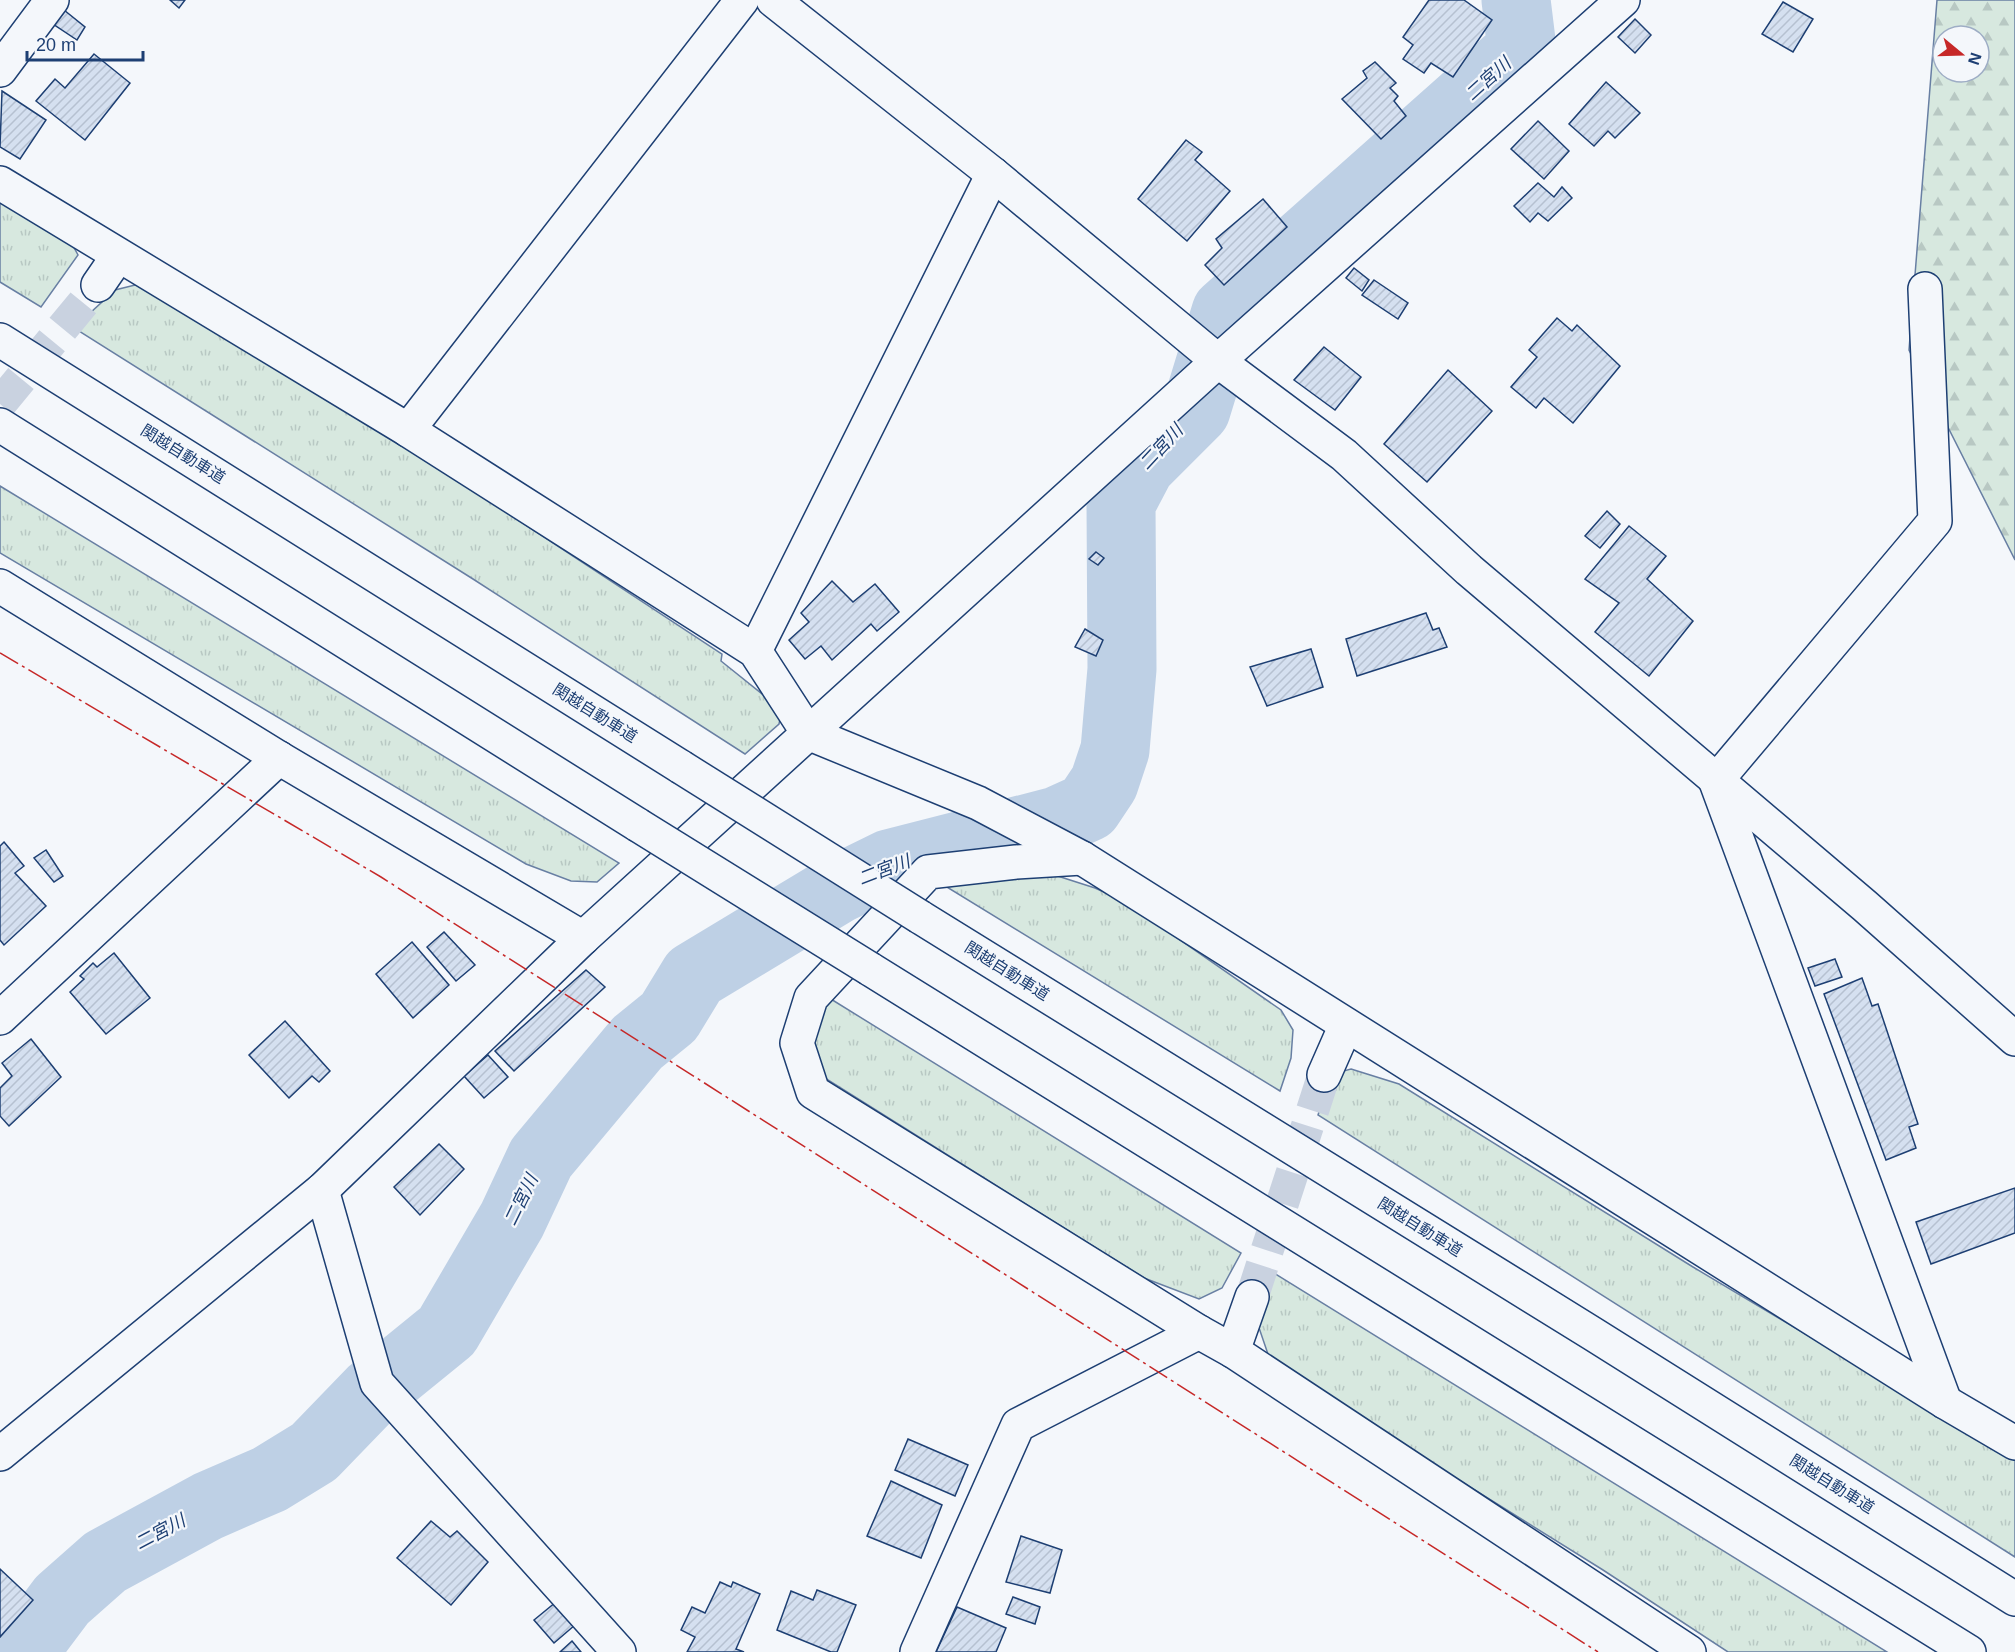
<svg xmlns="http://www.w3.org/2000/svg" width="2015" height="1652" font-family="Helvetica,'Noto Sans JP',sans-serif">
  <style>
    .grass { fill: url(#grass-tufts); stroke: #687fa3; stroke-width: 1.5 }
    .forest { fill: url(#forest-firs); stroke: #687fa3; stroke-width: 1.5; fill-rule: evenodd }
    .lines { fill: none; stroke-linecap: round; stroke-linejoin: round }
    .river { stroke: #bed0e5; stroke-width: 69 }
    .building { fill: url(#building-hatch); stroke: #1d3f73; stroke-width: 1.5 }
    .minor-tunnel { stroke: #c9d2e0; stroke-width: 33; stroke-dasharray: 33 16; stroke-linecap: butt }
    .minor-casing { stroke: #1d3f73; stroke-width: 36 }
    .highway-casing { stroke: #1d3f73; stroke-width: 36 }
    .minor { stroke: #f4f7fb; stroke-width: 33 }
    .highway { stroke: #f4f7fb; stroke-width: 33 }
    .highway-bridge-casing { stroke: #1d3f73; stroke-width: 36; stroke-linecap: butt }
    .highway-bridge { stroke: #f4f7fb; stroke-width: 33 }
    .power { stroke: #c62828; stroke-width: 1.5; stroke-dasharray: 21 4.5 3 4.5; stroke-linecap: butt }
    .labels { text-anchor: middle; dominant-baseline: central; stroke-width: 4.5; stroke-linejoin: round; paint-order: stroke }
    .street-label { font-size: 16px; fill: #1d3f73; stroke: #f4f7fb }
    .water-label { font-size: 18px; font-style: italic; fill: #1d3f73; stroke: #f4f7fb }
  </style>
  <defs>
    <pattern id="grass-tufts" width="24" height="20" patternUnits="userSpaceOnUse" patternTransform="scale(1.5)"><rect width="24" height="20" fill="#d7e8df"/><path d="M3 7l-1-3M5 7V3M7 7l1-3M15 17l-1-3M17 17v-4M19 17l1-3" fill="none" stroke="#b8c8c3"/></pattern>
    <pattern id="forest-firs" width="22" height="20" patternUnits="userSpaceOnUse" patternTransform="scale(1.5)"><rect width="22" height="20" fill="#d7e8df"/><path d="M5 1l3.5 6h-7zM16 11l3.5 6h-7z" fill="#b8c8c3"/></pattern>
    <pattern id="building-hatch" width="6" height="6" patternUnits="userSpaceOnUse" patternTransform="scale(1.5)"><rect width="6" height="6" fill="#d5e0f0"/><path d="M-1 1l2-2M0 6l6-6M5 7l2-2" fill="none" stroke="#b6c1d1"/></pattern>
  </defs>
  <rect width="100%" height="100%" fill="#f4f7fb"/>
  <g class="grass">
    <path d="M0,199l67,36 11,20 -37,52 -41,-25z"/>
    <path d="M139,284l268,163 315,207 -1,7 61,49 -3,14 -34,30 -272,-175 -399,-251 41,-38z"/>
    <path d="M0,486l619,377 -22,19 -26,-1 -45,-17 -526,-311z"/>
    <path d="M1042,871l53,17 29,13 157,109 12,20 -2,28 -11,33 -343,-210z"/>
    <path d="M826,996l415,257 -19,35 -23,11 -55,-21 -332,-208 -5,-48z"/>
    <path d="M1351,1069l48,15 294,183 322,192v98l-697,-442 14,-41z"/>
    <path d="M1269,1270l618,382h-159l-125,-82 -332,-207 -16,-47z"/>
  </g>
  <path class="forest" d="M1937,0h78v560l-106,-210zM1943,36h36v36h-36z"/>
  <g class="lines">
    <path class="river" d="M23,1652l39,-52 43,-38 103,-56 62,-27 44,-27 58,-60 75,-61 65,-111 29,-62 96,-115 32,-26 25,-41 144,-87 51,-25 168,-43 31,-14 16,-24 11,-33 7,-81 -1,-166 20,-38 55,-55 30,-98 296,-263 -6,-49"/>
  </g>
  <g class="building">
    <path d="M170,0h15l-6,8z"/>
    <path d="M1429,0h35l28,20 -39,57 -22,-14 -7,10 -21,-14 10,-14 -10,-8z"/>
    <path d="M1783,2l30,17 -20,33 -31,-18z"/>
    <path d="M64,10l21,17 -8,13 -24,-16z"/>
    <path d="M1635,19l16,16 -16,18 -17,-16z"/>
    <path d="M94,54l36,29 -45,57 -49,-39 19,-22 10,9z"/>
    <path d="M1375,62l21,21 -6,5 8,8 -4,5 12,15 -25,23 -39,-40 25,-21 -4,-7z"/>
    <path d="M1606,82l34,31 -25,25 -7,-7 -14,15 -25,-22z"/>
    <path d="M2,91l44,29 -26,39 -20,-12z"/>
    <path d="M1538,121l31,30 -25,28 -33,-30z"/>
    <path d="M1186,140l16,12 -7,8 35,31 -43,50 -49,-42z"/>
    <path d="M1538,183l16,14 8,-10 10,11 -24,23 -10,-8 -8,9 -16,-16z"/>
    <path d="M1263,199l24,28 -63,58 -19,-20 17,-17 -6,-9z"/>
    <path d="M1354,268l15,12 -7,11 -16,-13z"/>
    <path d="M1374,280l34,23 -10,16 -36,-24z"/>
    <path d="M1557,318l15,13 5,-6 43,41 -47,57 -29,-25 -8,10 -25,-21 26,-30 -8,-7z"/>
    <path d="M1324,347l37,30 -26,33 -41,-30z"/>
    <path d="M1448,370l44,41 -65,71 -43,-38z"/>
    <path d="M1607,511l13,13 -20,24 -15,-12z"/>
    <path d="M1629,526l37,30 -19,23 46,42 -44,55 -54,-44 24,-29 -34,-24z"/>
    <path d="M1096,552l8,6 -6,7 -9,-6z"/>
    <path d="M832,581l21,21 22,-18 24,28 -22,19 -6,-7 -39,36 -11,-14 -16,13 -16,-19 20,-18 -8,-9z"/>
    <path d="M1426,613l7,17 6,-2 8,19 -90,29 -11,-37z"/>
    <path d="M1085,629l18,11 -7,16 -21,-9z"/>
    <path d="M1311,649l12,38 -56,19 -17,-39z"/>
    <path d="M4,842l20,24 -9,7 31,33 -42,39 -4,-5v-94z"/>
    <path d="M46,850l17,26 -9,6 -20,-24z"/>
    <path d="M444,932l31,33 -19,16 -29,-34z"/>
    <path d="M412,942l37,43 -36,33 -37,-44z"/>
    <path d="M114,953l36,45 -44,36 -36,-42 14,-13 -4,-3 13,-13 4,4z"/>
    <path d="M1835,959l7,18 -27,9 -7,-18z"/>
    <path d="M586,970l19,17 -91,84 -19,-20z"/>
    <path d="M1862,978l10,28 6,-2 40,120 -9,3 7,21 -30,12 -62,-166z"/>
    <path d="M285,1021l45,50 -11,11 -7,-6 -23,22 -40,-43z"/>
    <path d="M31,1039l30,38 -52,49 -9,-10v-28l12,-12 -10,-13z"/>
    <path d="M488,1055l20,22 -24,21 -20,-22z"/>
    <path d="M439,1144l25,25 -44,46 -26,-28z"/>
    <path d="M2015,1188v45l-84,31 -15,-42z"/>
    <path d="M908,1439l60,26 -13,31 -60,-26z"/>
    <path d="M891,1481l51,24 -21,53 -54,-22z"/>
    <path d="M431,1521l19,16 7,-6 31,31 -37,43 -54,-47z"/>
    <path d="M1021,1536l41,14 -12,43 -44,-11z"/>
    <path d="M0,1569l33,31 -33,37z"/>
    <path d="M720,1582l11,5 2,-5 27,12 -24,55 8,3h-57l8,-15 -14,-7 11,-23 13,6z"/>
    <path d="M817,1590l39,15 -19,47h-6l-54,-22 14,-39 22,9z"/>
    <path d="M1013,1597l27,10 -5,17 -29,-10z"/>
    <path d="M556,1602l19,23 -21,18 -20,-23z"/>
    <path d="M957,1607l49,21 -10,24h-60z"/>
    <path d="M572,1641l9,11h-21z"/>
  </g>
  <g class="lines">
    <g class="minor-tunnel">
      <path d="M0,404l98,-119"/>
      <path d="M1252,1297l72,-222"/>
    </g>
    <g class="minor-casing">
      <g id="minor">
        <path d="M773,0l220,174 225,187 126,94 125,115 396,336 150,133"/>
        <path d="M0,70l52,-70"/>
        <path d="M0,183l408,247 347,221 53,82 170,70 104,55 863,544 70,41"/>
        <path d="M98,285l20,-29"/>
        <path d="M408,430l334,-430"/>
        <path d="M0,586l279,172 304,180"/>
        <path d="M755,651l238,-477"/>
        <path d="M1716,781l219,-260 -10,-232"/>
        <path d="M1716,782l229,620"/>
        <path d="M1082,858l-66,4 -88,10 -117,126 -14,45 16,49 386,240 34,19 456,301"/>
        <path d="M0,1018l279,-260"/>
        <path d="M1324,1075l22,-50"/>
        <path d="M322,1190l55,193 242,269"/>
        <path d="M1233,1351l19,-54"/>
        <path d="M0,1454l322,-264 261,-252 635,-577 405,-361"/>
        <path d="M917,1652l101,-227 181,-93"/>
      </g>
    </g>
    <g class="highway-casing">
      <g id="highway">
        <path d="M0,340l681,427"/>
        <path d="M0,425l638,400"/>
        <path d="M920,917l673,417 422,265"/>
        <path d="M870,969l1099,683"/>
      </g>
    </g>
    <use href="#minor" class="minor"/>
    <use href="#highway" class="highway"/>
    <g class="highway-bridge-casing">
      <g id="highway-bridge">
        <path d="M681,767l239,150"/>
        <path d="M638,825l232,144"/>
      </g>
    </g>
    <use href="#highway-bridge" class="highway-bridge"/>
    <path class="power" d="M0,653l381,224 1217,775"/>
  </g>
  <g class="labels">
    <g class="street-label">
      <text transform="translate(183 454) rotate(32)">関越自動車道</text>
      <text transform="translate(595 713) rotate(32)">関越自動車道</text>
      <text transform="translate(1007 971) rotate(32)">関越自動車道</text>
      <text transform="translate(1420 1227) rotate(32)">関越自動車道</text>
      <text transform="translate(1832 1484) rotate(32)">関越自動車道</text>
    </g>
    <g class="water-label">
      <text transform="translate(1488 79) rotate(-42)">二宮川</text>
      <text transform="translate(1161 447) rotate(-47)">二宮川</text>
      <text transform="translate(884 870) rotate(-21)">二宮川</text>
      <text transform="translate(521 1200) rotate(-64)">二宮川</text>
      <text transform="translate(160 1532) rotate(-28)">二宮川</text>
    </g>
  </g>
  <g transform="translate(1961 54) rotate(109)"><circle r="28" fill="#f4f7fb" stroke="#9eadc5" stroke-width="1.5"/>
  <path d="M0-4.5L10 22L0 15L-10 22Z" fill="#c62828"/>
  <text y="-9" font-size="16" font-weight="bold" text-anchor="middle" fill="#1d3f73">N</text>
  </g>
  <path d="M27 51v9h116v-9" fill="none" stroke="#1d3f73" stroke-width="3"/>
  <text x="36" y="51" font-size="18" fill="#1d3f73" stroke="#f4f7fb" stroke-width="4.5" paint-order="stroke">20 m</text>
</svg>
